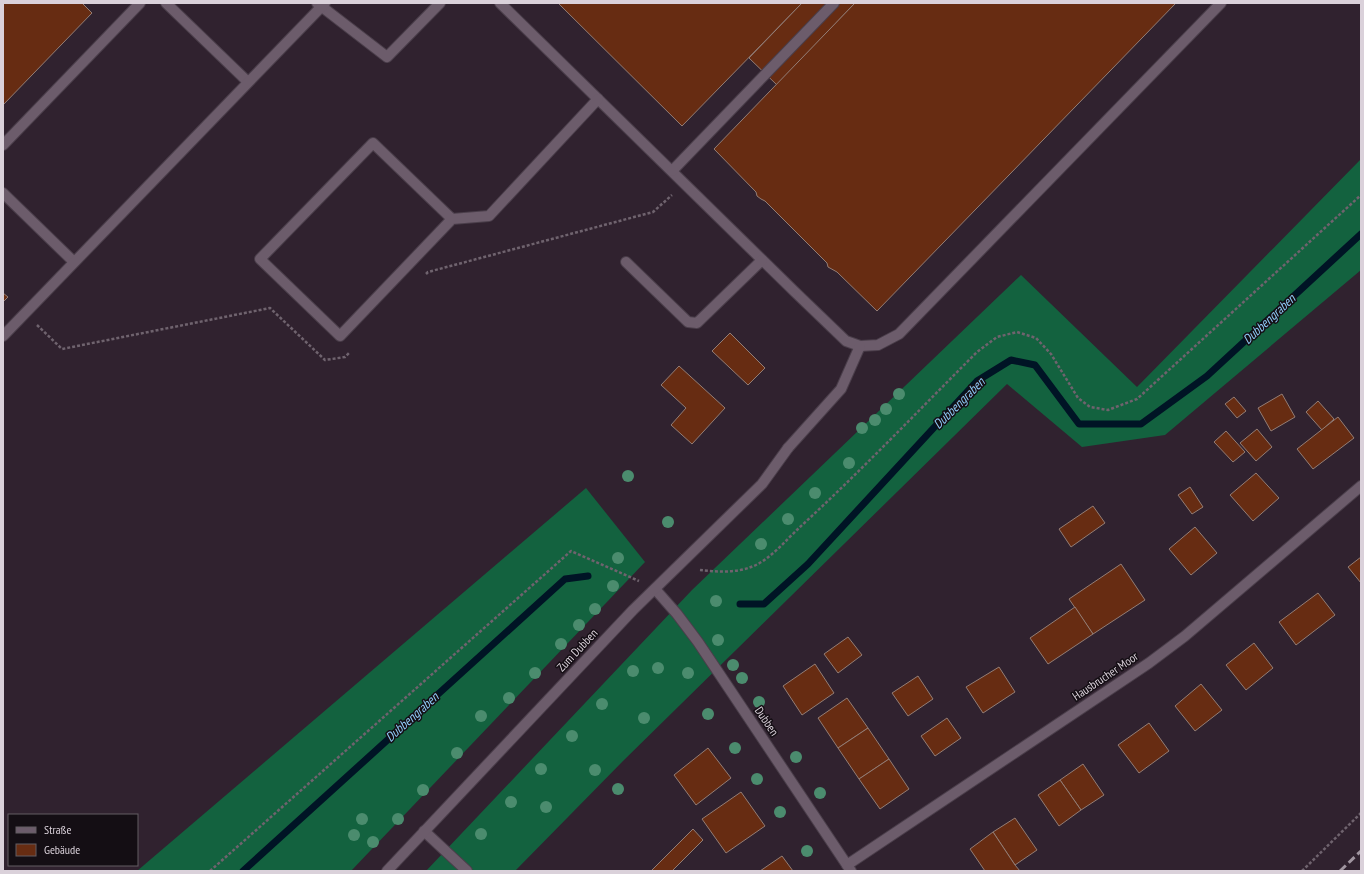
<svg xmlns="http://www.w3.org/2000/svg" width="1364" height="874" font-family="'PT Sans Narrow',sans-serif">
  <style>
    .forest { fill: #13623f }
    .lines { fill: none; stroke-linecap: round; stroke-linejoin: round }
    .stream { stroke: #001425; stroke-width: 7 }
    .building { fill: #672c12; stroke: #937d75 }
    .service-casing { stroke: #4a3e4a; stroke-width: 12 }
    .minor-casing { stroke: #4a3e4a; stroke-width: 12 }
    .path { stroke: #6f636e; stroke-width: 2.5; stroke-dasharray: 3 2; stroke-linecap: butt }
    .service { stroke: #6c5c6b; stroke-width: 10 }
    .minor { stroke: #6c5c6b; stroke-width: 10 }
    .rail { stroke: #a095a0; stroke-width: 3; stroke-dasharray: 8 4; stroke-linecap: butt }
    .tree { fill: #4b8c6e }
    .labels { text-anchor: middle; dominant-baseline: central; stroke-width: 3; stroke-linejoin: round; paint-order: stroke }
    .street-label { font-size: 12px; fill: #dad1da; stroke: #140e14 }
    .water-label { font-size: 13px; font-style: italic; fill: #90ccf9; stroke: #140e14 }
  </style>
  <rect width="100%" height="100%" fill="#30222f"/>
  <g class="forest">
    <path d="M1361,159v111l-196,165 -83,12 -75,-63 -384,377 -108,110h-89l266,-281 329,-315 116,112z"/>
    <path d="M586,488l59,74 -294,309h-214z"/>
  </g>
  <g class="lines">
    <g class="stream">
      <path d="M740,604h24l44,-40 169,-183 34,-21 24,5 44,59h62l66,-48 154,-142"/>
      <path d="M243,871l322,-292 23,-3"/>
    </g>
  </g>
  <g class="building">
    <path d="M3,3h79l10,10 -89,92z"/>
    <path d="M558,3h244l-120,123z"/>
    <path d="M802,3h53l-78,82 -28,-27z"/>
    <path d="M855,3h321l-299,308 -40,-39 -9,-5 -1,-4 -62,-62 -4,-2 -4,-3 -1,-4 -42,-43z"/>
    <path d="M3,293l5,4 -5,5z"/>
    <path d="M730,333l35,35 -17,17 -36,-34z"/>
    <path d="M679,366l46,42 -33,36 -21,-19 15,-17 -25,-23z"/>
    <path d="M1282,394l13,23 -24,14 -13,-23z"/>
    <path d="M1234,397l12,14 -9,7 -12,-14z"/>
    <path d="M1318,401l16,18 -12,11 -16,-18z"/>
    <path d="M1338,417l16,21 -41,31 -16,-20z"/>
    <path d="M1257,429l15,18 -16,14 -16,-18z"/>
    <path d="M1226,431l19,21 -12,10 -19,-20z"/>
    <path d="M1256,473l23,25 -26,23 -23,-26z"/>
    <path d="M1190,487l13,20 -11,7 -14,-19z"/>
    <path d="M1093,506l12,17 -34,24 -12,-18z"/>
    <path d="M1195,527l22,26 -26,22 -22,-26z"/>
    <path d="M1361,557v26l-13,-16z"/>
    <path d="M1121,564l24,36 -52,34 -24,-35z"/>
    <path d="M1318,593l17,22 -39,30 -17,-23z"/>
    <path d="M1075,607l18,27 -45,30 -18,-26z"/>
    <path d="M848,637l14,18 -24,18 -14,-19z"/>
    <path d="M1254,643l19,25 -27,22 -20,-25z"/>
    <path d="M815,664l19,29 -32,22 -19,-29z"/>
    <path d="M999,667l16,25 -32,21 -17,-26z"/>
    <path d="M918,676l15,23 -25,17 -16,-23z"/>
    <path d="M1201,684l21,26 -27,21 -20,-25z"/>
    <path d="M847,698l21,30 -30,20 -20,-30z"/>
    <path d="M947,718l14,20 -26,18 -14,-20z"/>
    <path d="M1149,723l20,28 -30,22 -21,-28z"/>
    <path d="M868,728l21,31 -30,20 -21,-31z"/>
    <path d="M708,748l23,30 -35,27 -22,-30z"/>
    <path d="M889,759l20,30 -29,20 -21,-30z"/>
    <path d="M1083,764l21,31 -23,15 -21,-30z"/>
    <path d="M1060,780l21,30 -22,16 -21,-31z"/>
    <path d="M741,792l24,34 -39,27 -24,-34z"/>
    <path d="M1015,818l22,32 -22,15 -22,-33z"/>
    <path d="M693,829l10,11 -31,31h-19l-1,-1z"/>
    <path d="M993,832l22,33 5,6h-35l-15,-22z"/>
    <path d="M782,856l11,15h-33z"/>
  </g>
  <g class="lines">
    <g class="service-casing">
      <g id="service">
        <path d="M166,3l82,79"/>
        <path d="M317,3l70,54 53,-54"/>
        <path d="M500,3l295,289 51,49 14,5 18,-1 21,-11 322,-331"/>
        <path d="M3,145l137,-142"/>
        <path d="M672,171l162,-168"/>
        <path d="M3,193l71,69"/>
        <path d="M452,219l-79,-76 -113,116 80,77 112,-117 37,-3 109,-117"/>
        <path d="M626,262l62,60 9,1 65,-63"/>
        <path d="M3,336l322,-333"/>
        <path d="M788,448l53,-59 19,-43"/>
        <path d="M424,831l43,40"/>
      </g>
    </g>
    <g class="minor-casing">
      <g id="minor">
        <path d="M655,589l22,25 21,28 153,229"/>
        <path d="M847,865l302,-202 36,-27 176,-150"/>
        <path d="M387,871l246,-261 129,-126 26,-36"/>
      </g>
    </g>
    <g class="path">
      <path d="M426,274l2,-2 225,-60 19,-17"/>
      <path d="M37,325l25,24 208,-41 55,52 20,-3 5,-5"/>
      <path d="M700,570c16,2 36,3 51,-3 18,-6 35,-27 49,-40 61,-56 118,-116 177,-175l20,-15 20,-5 19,6 15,16 27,44 12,9 18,3 29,-11 224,-204"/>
      <path d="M210,871l361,-320 68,30"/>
      <path d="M1302,871l59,-58"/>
    </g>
    <use href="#service" class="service"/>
    <use href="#minor" class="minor"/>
    <path class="rail" d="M1340,871l21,-20"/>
  </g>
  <g class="tree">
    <circle cx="899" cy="394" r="6"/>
    <circle cx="886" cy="409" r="6"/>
    <circle cx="875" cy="420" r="6"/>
    <circle cx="862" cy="428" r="6"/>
    <circle cx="849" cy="463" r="6"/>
    <circle cx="628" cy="476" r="6"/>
    <circle cx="815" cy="493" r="6"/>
    <circle cx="788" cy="519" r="6"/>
    <circle cx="668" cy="522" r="6"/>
    <circle cx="761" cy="544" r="6"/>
    <circle cx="618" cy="558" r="6"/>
    <circle cx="613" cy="586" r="6"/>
    <circle cx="716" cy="601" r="6"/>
    <circle cx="595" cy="609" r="6"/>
    <circle cx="579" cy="625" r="6"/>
    <circle cx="718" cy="640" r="6"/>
    <circle cx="561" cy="644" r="6"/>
    <circle cx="733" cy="665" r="6"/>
    <circle cx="658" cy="668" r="6"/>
    <circle cx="633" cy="671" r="6"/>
    <circle cx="535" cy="673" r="6"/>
    <circle cx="688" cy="673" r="6"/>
    <circle cx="742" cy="678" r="6"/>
    <circle cx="509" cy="698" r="6"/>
    <circle cx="759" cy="702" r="6"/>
    <circle cx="602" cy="704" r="6"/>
    <circle cx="708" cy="714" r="6"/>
    <circle cx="481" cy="716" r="6"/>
    <circle cx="644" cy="718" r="6"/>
    <circle cx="572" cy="736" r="6"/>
    <circle cx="735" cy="748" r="6"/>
    <circle cx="457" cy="753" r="6"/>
    <circle cx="796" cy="757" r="6"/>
    <circle cx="541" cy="769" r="6"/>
    <circle cx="595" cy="770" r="6"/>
    <circle cx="757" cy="779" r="6"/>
    <circle cx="618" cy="789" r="6"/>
    <circle cx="423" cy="790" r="6"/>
    <circle cx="820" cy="793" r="6"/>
    <circle cx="511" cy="802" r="6"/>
    <circle cx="546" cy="807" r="6"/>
    <circle cx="780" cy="812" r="6"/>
    <circle cx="362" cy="819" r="6"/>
    <circle cx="398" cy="819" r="6"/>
    <circle cx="481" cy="834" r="6"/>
    <circle cx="354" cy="835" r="6"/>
    <circle cx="373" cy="842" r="6"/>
    <circle cx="807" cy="851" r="6"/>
  </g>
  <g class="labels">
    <g class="street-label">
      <text transform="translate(577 650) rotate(-47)">Zum Dubben</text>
      <text transform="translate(1105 676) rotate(-34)">Hausbrucher Moor</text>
      <text transform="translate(767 721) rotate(56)">Dubben</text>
    </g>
    <g class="water-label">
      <text transform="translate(1269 319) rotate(-43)">Dubbengraben</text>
      <text transform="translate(959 403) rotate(-45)">Dubbengraben</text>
      <text transform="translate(412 717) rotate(-42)">Dubbengraben</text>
    </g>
  </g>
  <rect width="1364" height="874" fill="none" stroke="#dad1da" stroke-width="8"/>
  <rect x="8" y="814" width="130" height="52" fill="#140e14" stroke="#635c63"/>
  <rect x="16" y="827" width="20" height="6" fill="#6c5c6b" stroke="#635c63"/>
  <text x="44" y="834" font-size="12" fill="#dad1da">Straße</text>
  <rect x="16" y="844" width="20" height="12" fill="#672c12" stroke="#635c63"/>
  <text x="44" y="854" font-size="12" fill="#dad1da">Gebäude</text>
</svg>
